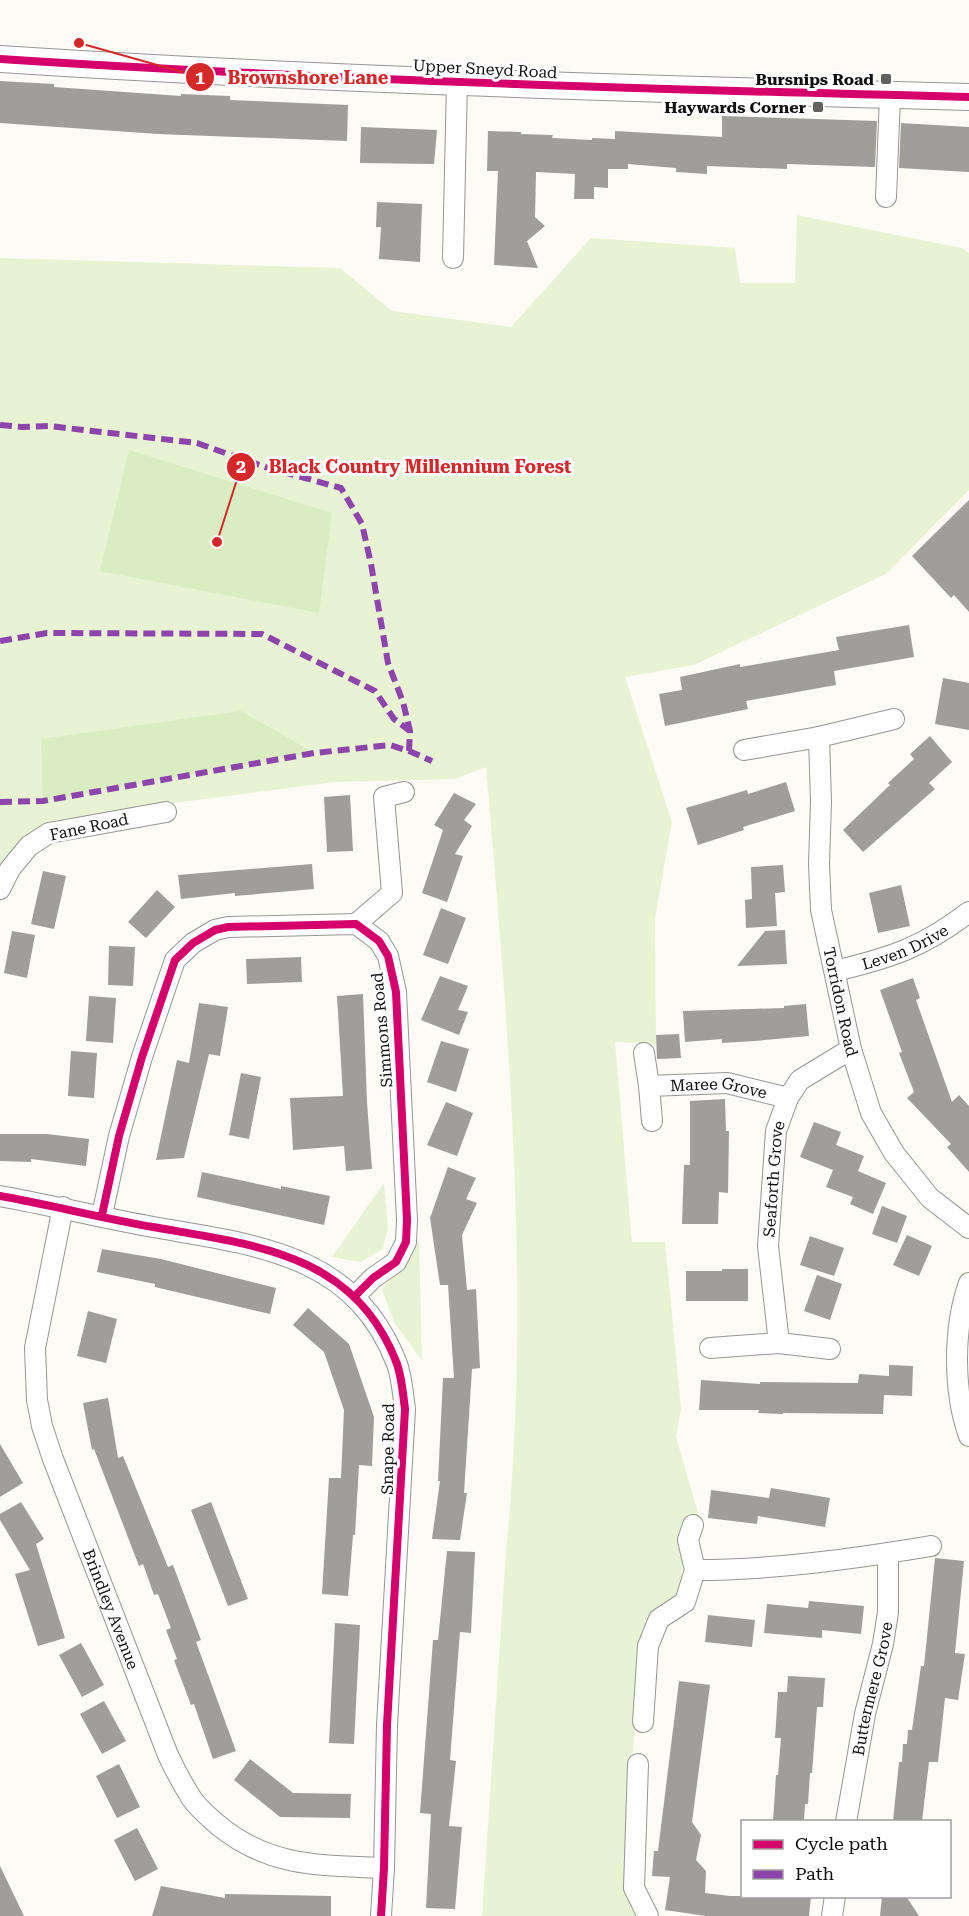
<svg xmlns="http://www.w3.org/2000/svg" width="969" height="1916" font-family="'Roboto Serif',serif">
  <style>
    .green { fill: #e8f3d4 }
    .forest { fill: #d9ecc2 }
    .building { fill: #a09e9b }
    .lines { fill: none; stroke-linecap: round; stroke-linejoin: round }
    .minor-casing { stroke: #969694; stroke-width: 22 }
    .tertiary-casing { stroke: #969694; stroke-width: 28 }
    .minor { stroke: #fffefe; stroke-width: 20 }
    .tertiary { stroke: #fffefe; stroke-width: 26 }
    .quiet { stroke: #8e44ad; stroke-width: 6; stroke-dasharray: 12 6; stroke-linecap: butt }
    .cycleway-casing { stroke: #fff; stroke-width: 11 }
    .cycleway { stroke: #d6006c; stroke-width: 8 }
    .poi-dot { fill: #636260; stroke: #fff; stroke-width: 2 }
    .labels { text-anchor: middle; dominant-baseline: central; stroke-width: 6; stroke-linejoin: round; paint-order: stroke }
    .street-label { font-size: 16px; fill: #101010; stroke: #fff }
    .poi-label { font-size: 16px; font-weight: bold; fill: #101010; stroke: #fff; text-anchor: end }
    .leader { fill: none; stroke: #d62828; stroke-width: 2 }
    .callout-dot { fill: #d62828; stroke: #fff; stroke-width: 2 }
    .mark-label { font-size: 18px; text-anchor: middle; font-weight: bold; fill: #fff }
    .callout-label { font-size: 18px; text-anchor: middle; font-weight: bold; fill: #d62828; stroke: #fff; stroke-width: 6; stroke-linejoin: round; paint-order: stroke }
  </style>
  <rect width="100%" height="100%" fill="#fcfbf6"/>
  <g class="green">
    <path d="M797,215l165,33 7,5v237l-83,84 -192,91 -69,12 47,145 -17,96 1,126 -41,-2 17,200h33l16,166 -5,29 24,83 -16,-2 -3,65 -10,19 -30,40 -9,123 -5,132 11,19h-156l24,-364c26,-259 2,-526 -20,-785l-31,12 -121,3 -160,21 -138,26 -36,44v-615l340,10 52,43 119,16 80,-89 144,10 5,35h55z"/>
    <path d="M384,1183l4,45 -5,21 -23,13 -28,-5z"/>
    <path d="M419,1240l3,121 -28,-39 -12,-32z"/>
  </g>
  <g class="forest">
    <path d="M129,450l203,63 -13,100 -219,-42z"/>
    <path d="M241,711l73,42 -271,48 -2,-62z"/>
  </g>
  <g class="building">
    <path d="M0,81l54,3v3l127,9v-2l49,2v4l118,5 -1,36 -189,-7 -158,-11z"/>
    <path d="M722,116l155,5 -2,46 -88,-3v5l-80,-3v8l-31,-2v-4l-48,-4v5h-20v19l-14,-1v12h-20l1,-25 -39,-2 -1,45 10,9 -18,15 11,27 -44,-3 4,-94h-11l1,-40 33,1v2l32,1 -1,3 40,2v-2l23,1v-8l107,6z"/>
    <path d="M901,123l68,4v45l-70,-4z"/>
    <path d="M361,127l76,3 -3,34 -74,-1z"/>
    <path d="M377,202l45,2 -2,58 -41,-3 2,-32h-5z"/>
    <path d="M969,500v112l-15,-17 -3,3 -39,-42z"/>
    <path d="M909,625l5,32 -80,14 2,14 -90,16 2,8 -83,17 -6,-32 23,-4 -2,-13 60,-13v3l99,-17 -3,-13z"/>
    <path d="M943,678l26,5v47l-34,-6z"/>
    <path d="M930,736l22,26 -23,21 6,6 -72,63 -20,-22 47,-45 -2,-2 26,-24 -4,-5z"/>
    <path d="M786,782l9,29 -52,16 1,3 -46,15 -12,-37 61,-18 1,4z"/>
    <path d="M454,793l22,11 -12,16 8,6 -17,28 8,2 -16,46 -25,-9 21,-63 -9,-5z"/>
    <path d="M350,795l3,56 -26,1 -3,-55z"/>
    <path d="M312,864l2,25 -79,7v-3l-54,6 -3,-24z"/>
    <path d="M783,865l2,27 -10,1 2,33 -31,2 -1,-28 7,-1 -1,-32z"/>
    <path d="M43,871l23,5 -12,53 -23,-5z"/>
    <path d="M901,885l9,41 -32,7 -9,-40z"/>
    <path d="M157,890l18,17 -29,31 -18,-16z"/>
    <path d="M441,908l25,10 -18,46 -25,-9z"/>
    <path d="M785,930l2,34 -50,2 28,-35z"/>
    <path d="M12,931l23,4 -8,43 -23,-5z"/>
    <path d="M109,946l26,1 -2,39 -25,-1z"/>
    <path d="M301,957l1,25 -55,2 -1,-25z"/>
    <path d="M440,976l28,10 -10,24 10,2 -9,23 -38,-15z"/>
    <path d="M913,978l7,20 -4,2 36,102 7,-7 10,11v66l-22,-25 4,-3 -44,-46 7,-6 -15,-39 3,-1 -22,-62z"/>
    <path d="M363,994l4,108 5,67 -26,2 -2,-25 -51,4 -3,-52 53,-2 -6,-100z"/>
    <path d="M89,996l27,2 -3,45 -27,-2z"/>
    <path d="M199,1003l29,4 -8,49 -11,-2 -25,104 -28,2 21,-100 12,3z"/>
    <path d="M806,1004l3,32 -54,5 -33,2v-4l-37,3 -2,-31 101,-3v-2z"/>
    <path d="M679,1034l2,24 -24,1 -1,-24z"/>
    <path d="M441,1041l28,8 -13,43 -29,-10z"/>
    <path d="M71,1051l26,2 -3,45 -26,-2z"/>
    <path d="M241,1073l20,4 -12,62 -20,-4z"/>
    <path d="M725,1099l1,32h3l-1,62 -9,-1 -1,32h-36l2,-59h6v-64z"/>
    <path d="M446,1102l27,11 -16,43 -30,-11z"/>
    <path d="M814,1122l27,10 -5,13 28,11 -6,15 28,12 -13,31 -23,-10 3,-7 -27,-10 7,-17 -33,-13z"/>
    <path d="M0,1134h47l42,5 -3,27 -55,-7v3l-31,-1z"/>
    <path d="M448,1167l28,11 -10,21 11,4 -15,32 5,55 9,-1 4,79 -8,1 -8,124h3l-7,47 -28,-1 8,-58h-2l5,-103h11l-6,-93h-8l-10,-67z"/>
    <path d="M202,1172l79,17v-3l49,10 -6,29 -127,-28z"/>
    <path d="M882,1206l25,10 -10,27 -25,-9z"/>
    <path d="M907,1235l25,11 -13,30 -26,-11z"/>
    <path d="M810,1236l34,12 -10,28 -34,-11z"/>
    <path d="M102,1249l59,10 115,29 -6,26 -115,-27v-3l-58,-12z"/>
    <path d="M722,1269h26v32h-62v-30h36z"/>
    <path d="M817,1275l25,9 -12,36 -26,-9z"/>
    <path d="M308,1308l41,36 25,73 -2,49 -13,-1 -4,70h-2l-5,61 -26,-2 7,-116h12l3,-68 -20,-58 -31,-27z"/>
    <path d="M88,1311l29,8 -11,44 -29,-7z"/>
    <path d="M889,1365l24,1 -1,30 -28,-1 -1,19 -100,-1v1l-25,-1 1,-3h-60l2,-30 59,4v-2l98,1 1,-9 30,2z"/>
    <path d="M108,1398l10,60 5,-2 45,111 5,-2 28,75 -5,2 40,109 -23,8 -19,-55 -3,1 -17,-45 3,-1 -11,-29 5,-2 -13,-34 -4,1 -11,-31 -4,2 -45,-117 -2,1 -9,-47z"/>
    <path d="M0,1444l23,39 -23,14z"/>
    <path d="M771,1488l59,10 -5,29 -67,-11 -1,8 -49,-6 3,-28 58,8z"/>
    <path d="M21,1502l23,37 -8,5 29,94 -27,8 -23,-72 15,-4 -30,-50v-6z"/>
    <path d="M211,1502l37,97 -20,7 -37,-96z"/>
    <path d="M447,1551l28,1 -4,81 -11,-1 -10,128 6,1 -7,65 13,1 -7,82 -29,-1 5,-94 -11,-1 13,-173h5z"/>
    <path d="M935,1558l29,3 -9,92 10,1 -7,46 -13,-2 -7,64h-9l-7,59h-29l6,-59h3l1,-18h4l1,-14h4l9,-64h3z"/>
    <path d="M809,1601l55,5 -3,28 -39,-4v8l-58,-5 3,-29 41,4z"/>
    <path d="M708,1615l47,5 -3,27 -47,-5z"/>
    <path d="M335,1623l25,2 -6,119 -25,-1z"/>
    <path d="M81,1643l23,42 -22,12 -23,-42z"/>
    <path d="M788,1676l37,2 -2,29h-6l-5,66h-2l-2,31h-3l-1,17h-31l3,-46h2l3,-37h-6l3,-46h9z"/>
    <path d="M679,1681l31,4 -18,137 9,13 -5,25 10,11 -1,22 25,3h81l-2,20h-103l-41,-6 5,-33 -18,-1 2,-25h4z"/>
    <path d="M104,1701l22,40 -24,13 -22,-40z"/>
    <path d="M250,1759l43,34 58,1 -1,24 -70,-1 -46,-37z"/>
    <path d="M119,1764l21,43 -23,11 -21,-42z"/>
    <path d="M137,1828l21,41 -23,12 -21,-41z"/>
    <path d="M0,1866l24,50h-24z"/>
    <path d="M161,1886l64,12v-4l106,2v20h-179z"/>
    <path d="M882,1896h24l13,20h-39z"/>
  </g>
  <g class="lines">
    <g class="minor-casing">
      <g id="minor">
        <path d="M886,197l4,-101"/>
        <path d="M453,258l4,-176"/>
        <path id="s1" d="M819,737l2,65 -2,62 2,46 30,139 20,64 23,40 36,45 39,30"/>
        <path d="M744,750l75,-13 75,-18"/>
        <path d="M0,889l10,-20 19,-23 20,-13 117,-21"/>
        <path d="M356,924l36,-31 -8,-96 20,-5"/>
        <path id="s2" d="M835,971c55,-13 89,-24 134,-59"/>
        <path d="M644,1053l5,33 3,35"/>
        <path id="s3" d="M649,1086l78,-3 61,15"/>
        <path d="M0,1196c51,9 101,22 153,31 102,18 202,26 244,137 5,14 6,31 8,45l-18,316 -3,143 -3,48"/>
        <path id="s4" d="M63,1207l-28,141 2,52 5,26 11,33 115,296c7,15 15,30 24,44 7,10 17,18 26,26 52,43 103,40 166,43"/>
        <path d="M102,1215l17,-79 23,-79 33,-97 18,-17 22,-13 13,-3 128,-3 23,17 9,15 8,36 11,228 -1,22 -10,20 -23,16 -18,18"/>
        <path d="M969,1283c-16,45 -16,108 0,153"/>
        <path id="s5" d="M779,1343l-11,-97 8,-115 12,-33 12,-18 51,-31"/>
        <path d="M710,1348l69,-5 51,6"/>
        <path d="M695,1570c79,0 158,-11 236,-24"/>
        <path d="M643,1722l5,-76 11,-27 26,-17 10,-32 -7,-30 5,-15"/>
        <path d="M638,1764l-4,124 14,28"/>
        <path id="s6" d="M846,1822l19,-108 18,-70 5,-32v-59"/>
        <path d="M832,1916l3,-20"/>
      </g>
    </g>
    <g class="tertiary-casing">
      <path id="tertiary" d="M0,59c323,21 646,30 969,38"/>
    </g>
    <use href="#minor" class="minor"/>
    <use href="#tertiary" class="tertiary"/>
    <g class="quiet">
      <path d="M0,425l22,2 27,-1 148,17 68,24 76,21 21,36 9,40 17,99 15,39 7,29 -1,20"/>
      <path d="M0,641l47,-8 215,1 113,57 19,28 16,12"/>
      <path d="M0,802l43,-1 271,-48 76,-8 19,6 23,10"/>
    </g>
    <g class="cycleway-casing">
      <g id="cycleway">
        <path d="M0,59c323,21 646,30 969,38"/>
        <path d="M0,1196c51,9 101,22 153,31 102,18 202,26 244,137 5,14 6,31 8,45l-18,316 -3,143 -3,48"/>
        <path d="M102,1215l17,-79 23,-79 33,-97 18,-17 22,-13 13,-3 128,-3 23,17 9,15 8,36 11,228 -1,22 -10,20 -23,16 -18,18"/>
      </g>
    </g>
    <use href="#cycleway" class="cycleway"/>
  </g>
  <g class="poi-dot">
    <rect x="880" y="73" width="12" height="12" rx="3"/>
    <rect x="812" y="101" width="12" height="12" rx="3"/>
  </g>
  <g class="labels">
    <g class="street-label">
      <text transform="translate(485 69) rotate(3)">Upper Sneyd Road</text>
      <text transform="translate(89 827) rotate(-12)">Fane Road</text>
      <text stroke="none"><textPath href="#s2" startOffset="74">Leven Drive</textPath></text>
      <text stroke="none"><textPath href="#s1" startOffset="267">Torridon Road</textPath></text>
      <text transform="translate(382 1030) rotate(-95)">Simmons Road</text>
      <text stroke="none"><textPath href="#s3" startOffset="70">Maree Grove</textPath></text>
      <text stroke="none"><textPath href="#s5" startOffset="165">Seaforth Grove</textPath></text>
      <text transform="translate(388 1449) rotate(-89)">Snape Road</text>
      <text stroke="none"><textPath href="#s4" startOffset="418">Brindley Avenue</textPath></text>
      <text stroke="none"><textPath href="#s6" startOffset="136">Buttermere Grove</textPath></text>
    </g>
    <g class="poi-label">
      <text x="874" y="79">Bursnips Road</text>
      <text x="806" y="107">Haywards Corner</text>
    </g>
  </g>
  <path class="leader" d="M79 43L200 77M217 542L241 467"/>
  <g class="callout-dot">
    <circle cx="79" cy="43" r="6"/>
    <circle cx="217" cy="542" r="6"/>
    <circle cx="200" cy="77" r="15"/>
    <circle cx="241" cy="467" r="15"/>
  </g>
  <g class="mark-label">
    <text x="200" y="84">1</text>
    <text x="241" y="473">2</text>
  </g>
  <g class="callout-label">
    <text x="308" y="84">Brownshore Lane</text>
    <text x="420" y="473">Black Country Millennium Forest</text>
  </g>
  <rect x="741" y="1820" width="210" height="78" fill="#ffffff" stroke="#9f9f9f" stroke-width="1.5"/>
  <rect x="753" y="1840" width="30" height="9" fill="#d6006c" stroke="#9f9f9f" stroke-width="1.5"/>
  <text x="795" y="1850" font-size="18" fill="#101010">Cycle path</text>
  <rect x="753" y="1870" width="30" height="9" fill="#8e44ad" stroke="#9f9f9f" stroke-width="1.5"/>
  <text x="795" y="1880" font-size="18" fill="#101010">Path</text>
</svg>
